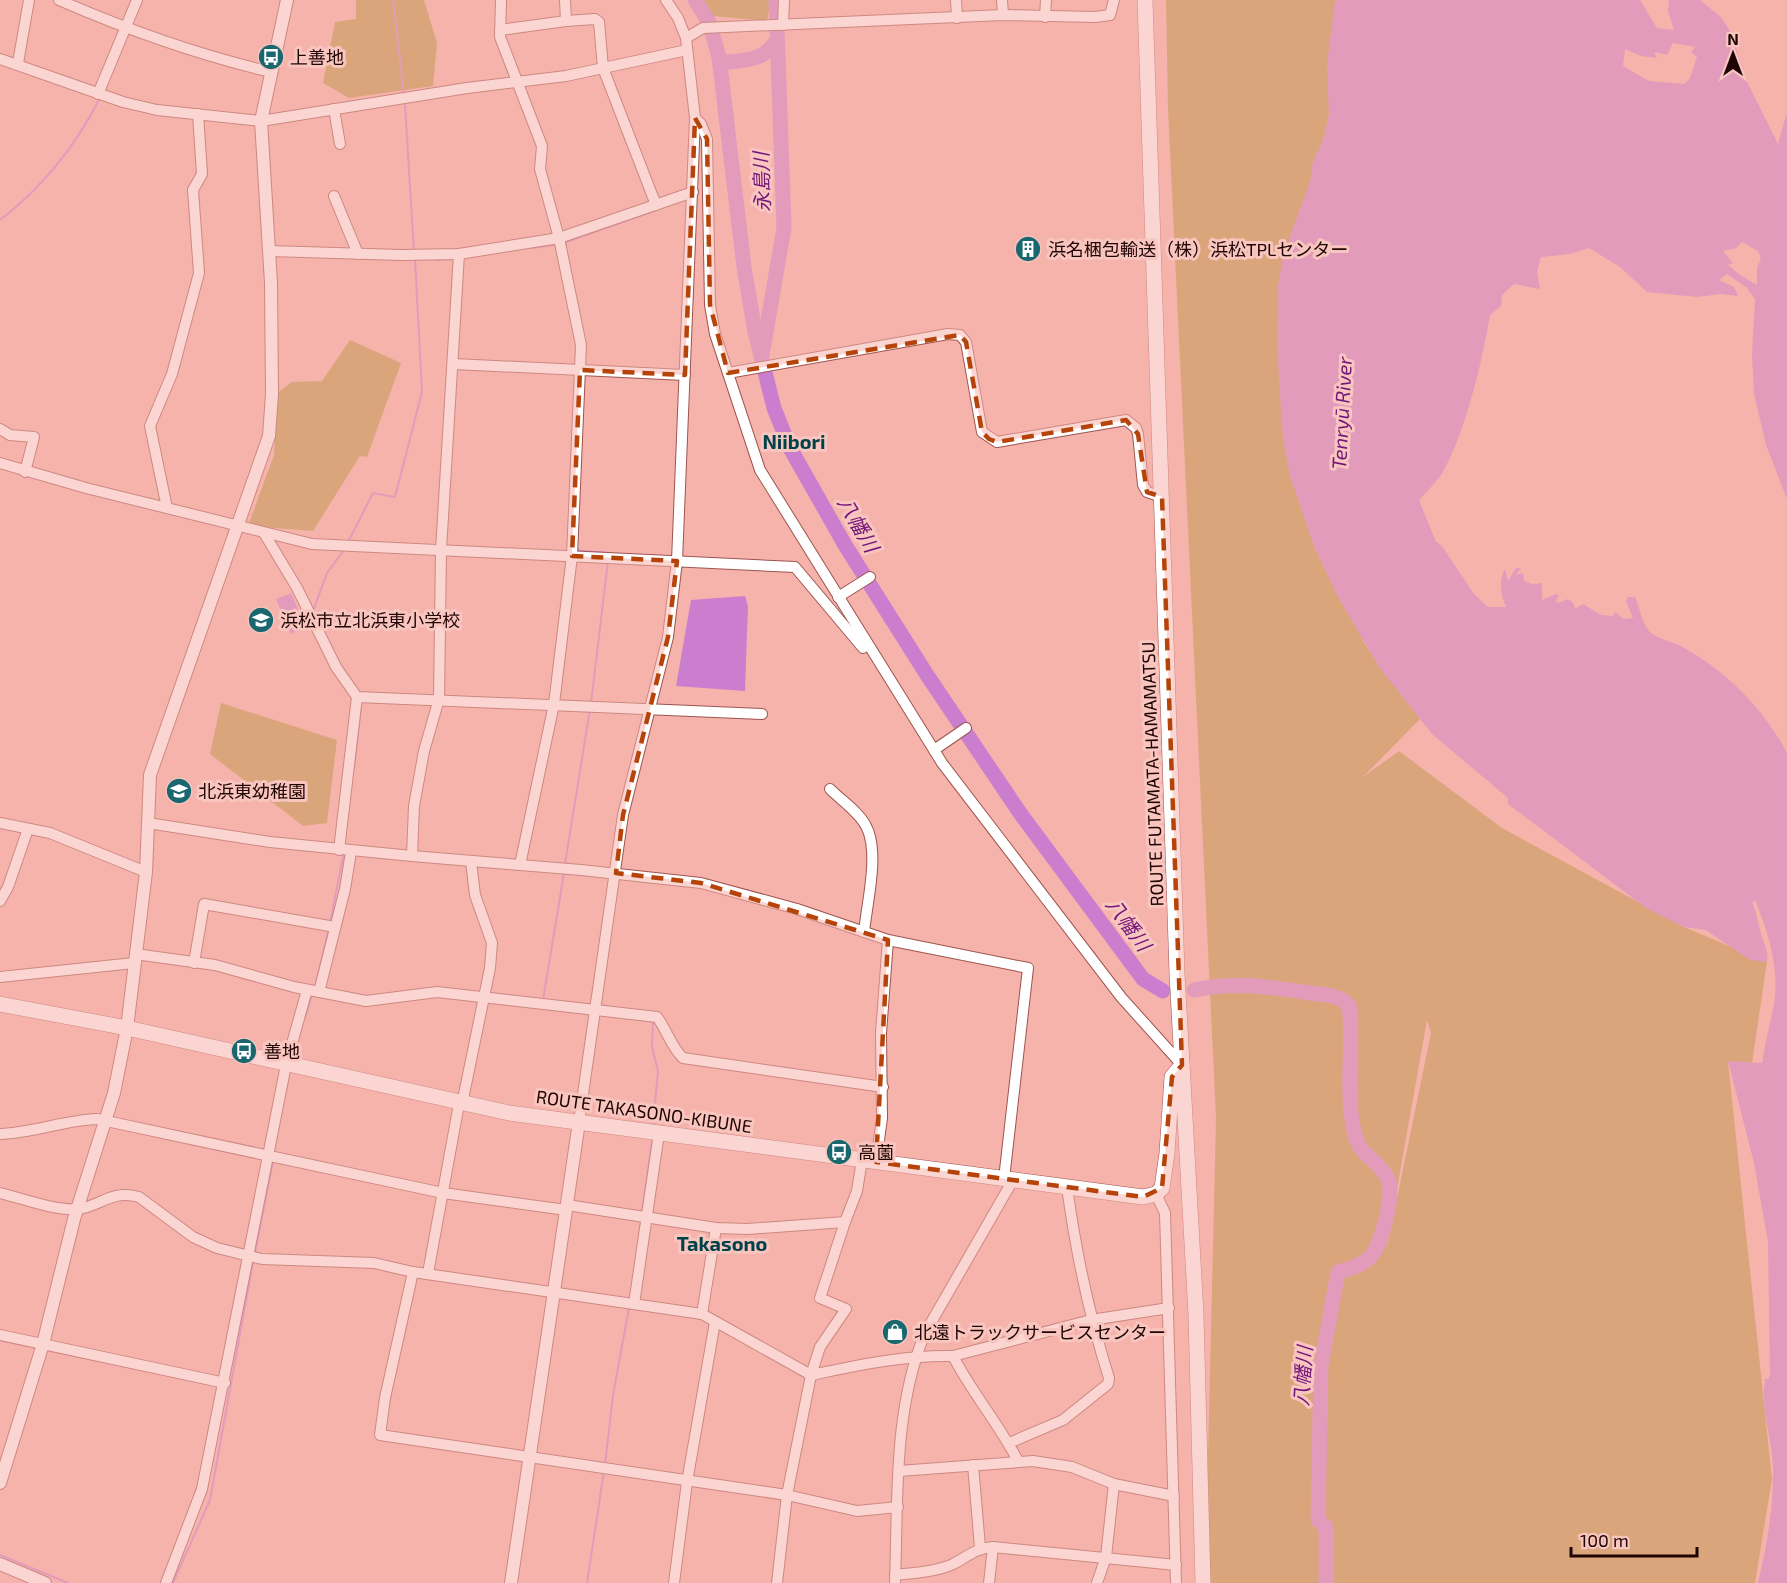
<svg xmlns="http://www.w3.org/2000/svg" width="1787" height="1583" font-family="'Exo 2','Noto Sans JP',sans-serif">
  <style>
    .grass { fill: #bb9640; fill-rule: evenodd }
    .water { fill: #cb7ece; fill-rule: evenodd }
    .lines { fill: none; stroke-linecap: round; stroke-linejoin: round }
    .stream { stroke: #cb7ece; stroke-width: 2 }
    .river { stroke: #cb7ece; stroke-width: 15 }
    .minor-casing { stroke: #9e544e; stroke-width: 12 }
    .tertiary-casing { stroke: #9e544e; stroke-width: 14 }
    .secondary-casing { stroke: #9e544e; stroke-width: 16 }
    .minor { stroke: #fff; stroke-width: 10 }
    .tertiary { stroke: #fff; stroke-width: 12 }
    .secondary { stroke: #fff; stroke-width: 15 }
    .marked { fill: none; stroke: #b6440a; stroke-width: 4.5; stroke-dasharray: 12 8; stroke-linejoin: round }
    .labels { text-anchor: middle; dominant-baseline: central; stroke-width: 6; stroke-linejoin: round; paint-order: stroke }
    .poi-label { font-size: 18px; fill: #1f0404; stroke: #f8c5bf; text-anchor: start }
    .street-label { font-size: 18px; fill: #1f0404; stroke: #f8c5bf }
    .water-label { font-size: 20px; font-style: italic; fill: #74157a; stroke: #f8c5bf }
    .neighbourhood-label { font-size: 20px; font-weight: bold; fill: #004249; stroke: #f8c5bf }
  </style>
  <rect width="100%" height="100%" fill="#f6b3ac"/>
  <g class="grass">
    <path d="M356,0h68l13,43 -4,43 -84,12 -26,-15 12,-61 21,-3z"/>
    <path d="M703,0h68l-4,21 -54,-5z"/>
    <path d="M1166,0h181l-18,115 -52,233 87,295 56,76 -57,58 36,-26 103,77 182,99 83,35 -15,101 -24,-1 44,417 -17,104h-550l11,-465 -48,-1009zM1427,1020l4,13 -45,219v-1z"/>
    <path d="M350,340l51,23 -34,94 -7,-1 -47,75 -65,-5 26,-71 3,-62 15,-11 30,-1z"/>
    <path d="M221,703l116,37 -10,83 -24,3 -93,-72z"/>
  </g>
  <g class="water">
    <path d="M1335,0h305l17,28 17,2 -6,-19 1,-11h31l22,18 8,13 18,53 30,60 9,-32v387l-21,-54 -12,-51 -2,-39 3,-56 -8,-11 -20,-14 -8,6 15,7 4,9 -17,-2 -24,3 -50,-5 -27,-25 -31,-19 -19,6 -29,3 -4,15 3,17 -26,-5 -12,11 -1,11 -11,9c-8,47 -25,120 -49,160 -6,9 -15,17 -22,25l17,42 6,4 32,48 14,13h18c-5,-11 -8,-27 -1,-38l3,12 8,-13h5l-6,7 8,-2 1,8 8,3 10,-1v17l14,-6 3,1 -3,6 2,2 10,-4 5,4 2,6 8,-5 18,11 12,1 2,-4 9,7 9,-1 -7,-17 2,-4h7c5,11 6,24 14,34 7,8 26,11 37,18 42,24 78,60 101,104v830h-29c9,-38 16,-77 15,-116 -1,-28 -13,-60 -8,-88h4l1,-5 -2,-132 -14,-79 -26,-102 34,2c3,-20 8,-39 12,-59 6,-34 -6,-73 -19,-104l-3,3c5,9 5,17 8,27 3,13 9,18 7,32l-17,-2 -44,-30 -22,-3 -38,-19 -138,-104v-6l-76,-64 -53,-67 -41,-70 -23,-48 -25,-73 -7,-37 -6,-91 1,-62 5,-30 27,-74 3,-21 11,-23 5,-23 -2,-51zM1673,43l22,4 -4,5 6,5 -7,21 -5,6 -36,-3 -26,-15 2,-17 16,7 16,2 -3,-6 13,3zM1742,242l16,9 3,8 -4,8v18l-17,-10 -12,-10 5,-2 -10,-12 13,-3z"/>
    <path d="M291,593l15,35 -15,6 -15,-35z"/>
    <path d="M745,596l3,10 -3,85 -69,-5 15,-86z"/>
  </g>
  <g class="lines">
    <g class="stream">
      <path d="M393,0l11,94"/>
      <path d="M405,105l9,146"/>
      <path d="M0,220c43,-33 75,-73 100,-122"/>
      <path d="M566,246v-4l88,-31"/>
      <path d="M532,248l21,-3"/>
      <path d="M436,260l15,-1"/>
      <path d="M348,542l25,-49 22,4 27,-105 -7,-133"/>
      <path d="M577,548l2,3 31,2"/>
      <path d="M313,611l14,-38 17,-23"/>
      <path d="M591,703l17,-142"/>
      <path d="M354,769l7,-63"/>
      <path d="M565,864l25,-155"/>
      <path d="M330,923l14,-71"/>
      <path d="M315,987l14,-59"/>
      <path d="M543,1000l21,-127"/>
      <path d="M602,1005l9,2"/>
      <path d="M305,1018l7,-23"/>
      <path d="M653,1021l-1,26 6,24 -5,54"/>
      <path d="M642,1213l10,-71"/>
      <path d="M639,1237l2,-18"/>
      <path d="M255,1253l18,-92"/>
      <path d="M605,1465l8,-70 16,-87"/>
      <path d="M0,1555l68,28"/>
      <path d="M173,1583l37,-83 43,-238"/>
      <path d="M587,1583l17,-112"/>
    </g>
    <g class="river">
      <path d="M695,0l14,22 10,35 25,210 11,65 19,76 16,40 55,97 82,130 93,138 123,166 20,12"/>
      <path d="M720,63c22,-3 44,-1 56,-22"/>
      <path d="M762,355l22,-127 -8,-228"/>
      <path d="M1194,990c39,-9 76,-3 116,3 14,2 28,1 39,12 5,38 -3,77 3,115 6,41 18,30 35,57 9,14 -5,66 -16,79 -7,9 -22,13 -33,16l-17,93 -3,155 8,7v56"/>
    </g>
    <g class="minor-casing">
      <g id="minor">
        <path d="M59,0c69,30 139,55 212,72"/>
        <path d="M501,0l-1,37 42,109 -2,23 19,69 22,107 -9,211 -18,148 -34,161"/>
        <path d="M666,0l12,18 8,20 9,80 6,6 6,15 3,166 5,29 45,136 182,293 179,234 61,68"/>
        <path d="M956,0l1,18"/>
        <path d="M1002,0l1,15"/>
        <path d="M1045,17l1,-17"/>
        <path d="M566,21l29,-2 4,3 4,46 53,137"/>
        <path d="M783,25l1,-25"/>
        <path d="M500,30l66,-9 -1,-21"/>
        <path d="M686,38l17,-10 300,-13 92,2 15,-2 4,-15"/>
        <path d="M0,59l123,43 34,8 104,11 206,-33 99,-12 121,-26"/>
        <path d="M18,63l11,-63"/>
        <path d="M98,94l39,-94"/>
        <path d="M334,109l6,35"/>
        <path d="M334,196l24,58"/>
        <path d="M270,251l131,4 58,-1 100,-16 134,-46"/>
        <path d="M459,254l-18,296 -2,149 -15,52 -10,55 -2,50 169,14 120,13 96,26 91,31 140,28 -24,211"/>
        <path d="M454,364l231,11"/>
        <path d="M728,373l220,-39 12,1 6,7 16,90 15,10 129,-22 10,8 2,6 5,51 4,7 15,5"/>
        <path d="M0,429l10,6 24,2 -9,35"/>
        <path d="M0,463l86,25 226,56 483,23 68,81"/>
        <path d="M167,508l-17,-82 22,-52 27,-101 -6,-83 9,-16 -4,-60"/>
        <path d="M264,533l33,55 39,79 21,30 405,17"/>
        <path d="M838,597l32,-20"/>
        <path d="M934,750l32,-22"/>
        <path d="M830,789c11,11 29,23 36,37 14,26 1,76 -2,106"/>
        <path d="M0,823l50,10 96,39"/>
        <path d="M148,823l122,19 142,14"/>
        <path d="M339,850l18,-153"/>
        <path d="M0,901l8,-14 20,-58"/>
        <path d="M135,954l80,11 79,22 72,14 71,-9 220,25c10,13 14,30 26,41l200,29"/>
        <path d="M194,963l10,-59 131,23"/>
        <path d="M0,977l134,-14"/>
        <path d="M319,992l26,-103 6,-37"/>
        <path d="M462,1104l28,-136 2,-25 -17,-48 -4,-34"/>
        <path d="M579,1122l44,-307 45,-178 9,-76 18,-443"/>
        <path d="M0,1134c34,-1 64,-14 97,-15l346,74 123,17"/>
        <path d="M876,1162l6,-44 -1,-85 7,-93"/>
        <path d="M0,1193c21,5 56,18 77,16 24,-2 33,-20 62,-12l54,40 24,11 45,11 112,4 39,9 289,42 109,61c48,-10 93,-20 142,-19 19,37 46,68 65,105"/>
        <path d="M1156,1194l9,19 11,370"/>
        <path d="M567,1205l149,23 31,1 98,-7 12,-31 5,-31"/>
        <path d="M413,1272l-28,126 -5,37 407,60 70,16 41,-4"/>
        <path d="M428,1273l31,-169"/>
        <path d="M634,1304l25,-171"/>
        <path d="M702,1314l14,-86"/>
        <path d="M0,1335l225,48"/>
        <path d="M953,1356l138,-36 78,-12"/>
        <path d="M1009,1443l54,-23 45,-36 1,-6c-20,-63 -33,-125 -42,-191"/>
        <path d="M973,1465l7,82"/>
        <path d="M899,1471l134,-10 39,6 42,17 60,12"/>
        <path d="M895,1575c18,-2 39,-3 56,-10 15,-7 24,-17 42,-18l183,18"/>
        <path d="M166,1583l36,-94 84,-424 21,-75"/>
        <path d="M674,1583l13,-101 28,-160"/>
        <path d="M777,1583l10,-88 24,-120 9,-28 26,-38 -26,-11 25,-76"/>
        <path d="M895,1583c3,-82 -2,-173 30,-250l88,-153"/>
        <path d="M989,1583l4,-36"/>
        <path d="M1097,1583l9,-26 8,-73"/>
      </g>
    </g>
    <g class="tertiary-casing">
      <g id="tertiary">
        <path d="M0,1483l43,-139 31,-125 40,-126 13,-65 19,-156 4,-97 119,-339 3,-42 -1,-111 -10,-162 26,-121"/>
        <path d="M0,1564l45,19"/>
        <path d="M511,1583l68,-461"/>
      </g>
    </g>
    <g class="secondary-casing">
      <g id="secondary">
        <path d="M1145,0l32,974 19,341 7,268"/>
        <path d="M0,1004l127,24 382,85 634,84 13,-3 6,-6 5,-35 5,-76 10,-12"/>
      </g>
    </g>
    <use href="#minor" class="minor"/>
    <use href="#tertiary" class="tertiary"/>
    <use href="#secondary" class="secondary"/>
  </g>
  <path d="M0 0H1787V1583H0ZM695,118l12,21 3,166 18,68 232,-38 6,7 16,90 7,7 8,3 129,-22 12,14 9,58 15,5 20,568 -10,12 -10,111 -19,9 -267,-35 12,-222 -187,-57 -85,-10 7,-58 45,-178 9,-76 -105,-5 8,-186 105,5z" fill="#f6b3ac" fill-opacity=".55" fill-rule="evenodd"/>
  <path class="marked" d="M695,118l12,21 3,166 18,68 232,-38 6,7 16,90 7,7 8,3 129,-22 12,14 9,58 15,5 20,568 -10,12 -10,111 -19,9 -267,-35 12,-222 -187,-57 -85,-10 7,-58 45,-178 9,-76 -105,-5 8,-186 105,5z"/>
  <defs>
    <g id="bus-disc" transform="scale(1.35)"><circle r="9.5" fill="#1b6770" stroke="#f8c5bf"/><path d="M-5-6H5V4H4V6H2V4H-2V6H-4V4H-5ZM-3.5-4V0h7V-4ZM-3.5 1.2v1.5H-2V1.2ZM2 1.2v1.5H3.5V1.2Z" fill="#fff"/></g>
    <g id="building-disc" transform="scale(1.35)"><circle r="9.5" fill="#1b6770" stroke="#f8c5bf"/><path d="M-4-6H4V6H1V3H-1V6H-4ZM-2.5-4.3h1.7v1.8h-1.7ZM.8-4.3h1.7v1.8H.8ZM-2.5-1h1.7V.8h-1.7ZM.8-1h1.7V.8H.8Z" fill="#fff"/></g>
    <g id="school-disc" transform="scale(1.35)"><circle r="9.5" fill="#1b6770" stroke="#f8c5bf"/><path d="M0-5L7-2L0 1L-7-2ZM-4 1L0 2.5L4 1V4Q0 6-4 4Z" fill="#fff"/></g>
    <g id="shop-disc" transform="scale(1.35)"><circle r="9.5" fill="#1b6770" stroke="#f8c5bf"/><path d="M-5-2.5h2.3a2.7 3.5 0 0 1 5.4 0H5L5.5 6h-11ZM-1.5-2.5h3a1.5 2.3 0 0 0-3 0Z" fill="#fff"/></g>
  </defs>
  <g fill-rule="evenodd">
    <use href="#bus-disc" x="271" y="57"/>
    <use href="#building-disc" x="1028" y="249"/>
    <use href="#school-disc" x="261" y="620"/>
    <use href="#school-disc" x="179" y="791"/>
    <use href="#bus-disc" x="244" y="1051"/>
    <use href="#bus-disc" x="839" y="1152"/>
    <use href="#shop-disc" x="895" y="1332"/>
  </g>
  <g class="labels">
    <g class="poi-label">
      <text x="290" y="57">上善地</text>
      <text x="1048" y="249">浜名梱包輸送（株）浜松TPLセンター</text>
      <text x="280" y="620">浜松市立北浜東小学校</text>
      <text x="198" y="791">北浜東幼稚園</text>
      <text x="264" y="1051">善地</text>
      <text x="858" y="1152">高薗</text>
      <text x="914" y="1332">北遠トラックサービスセンター</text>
    </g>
    <g class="street-label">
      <text transform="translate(1152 774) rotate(-92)">ROUTE FUTAMATA-HAMAMATSU</text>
      <text transform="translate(644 1111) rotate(8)">ROUTE TAKASONO-KIBUNE</text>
    </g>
    <g class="water-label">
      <text transform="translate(761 182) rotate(-92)">永島川</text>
      <text transform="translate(1341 413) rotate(-87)">Tenryū River</text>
      <text transform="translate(859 524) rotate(60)">八幡川</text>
      <text transform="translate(1129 924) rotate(54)">八幡川</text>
      <text transform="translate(1302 1376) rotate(-86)">八幡川</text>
    </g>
    <g class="neighbourhood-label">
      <text x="794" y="441">Niibori</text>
      <text x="722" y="1243">Takasono</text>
    </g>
  </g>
  <g transform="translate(1733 54)" stroke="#f8c5bf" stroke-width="4.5" paint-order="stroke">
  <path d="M0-4.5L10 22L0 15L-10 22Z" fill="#1f0404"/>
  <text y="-9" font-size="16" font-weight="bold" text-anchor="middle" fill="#1f0404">N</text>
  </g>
  <path d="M1571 1547v9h126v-9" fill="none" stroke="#1f0404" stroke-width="3"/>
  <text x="1580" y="1547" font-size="18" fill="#1f0404" stroke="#f8c5bf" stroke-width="4.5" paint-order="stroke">100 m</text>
</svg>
